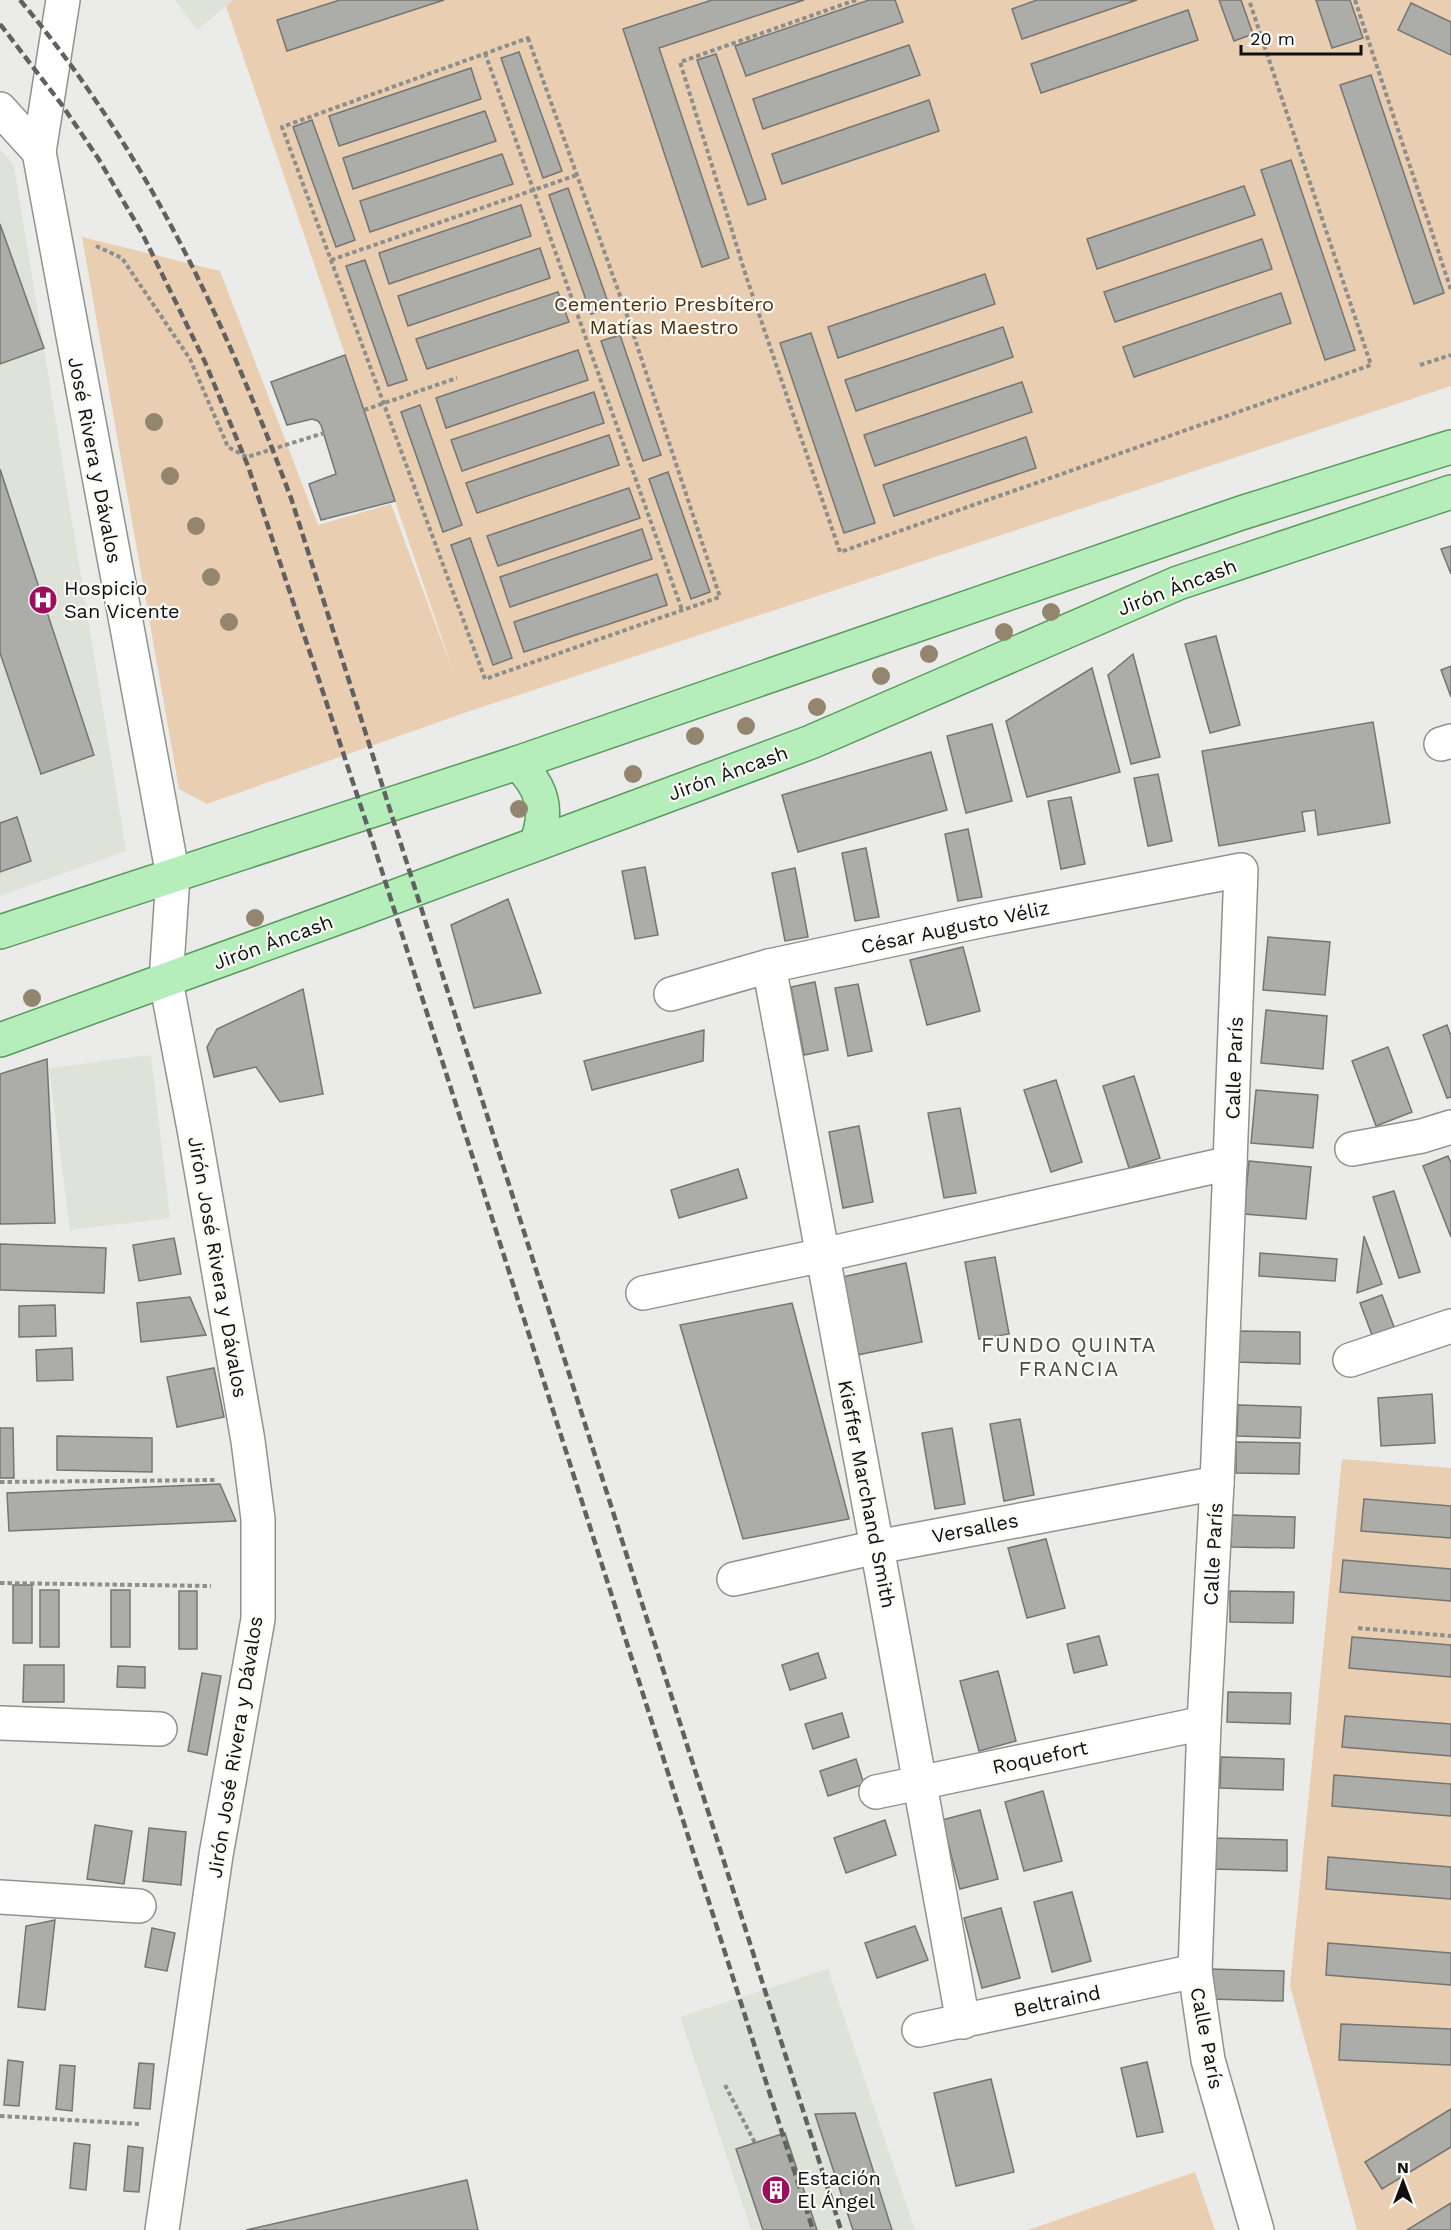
<svg xmlns="http://www.w3.org/2000/svg" width="1451" height="2230" font-family="'Work Sans',sans-serif">
  <style>
    .built { fill: #dfe2d8 }
    .green { fill: #e9ceb1 }
    .building { fill: #acaca9; stroke: #757572; stroke-width: 1.5 }
    .lines { fill: none; stroke-linecap: round; stroke-linejoin: round }
    .minor-casing { stroke: #91928f; stroke-width: 36 }
    .major-casing { stroke: #5b9960; stroke-width: 36 }
    .path { stroke: #8e8f8d; stroke-width: 4; stroke-dasharray: 4.5 3; stroke-linecap: butt }
    .minor { stroke: #fff; stroke-width: 33 }
    .major { stroke: #b5eeba; stroke-width: 33 }
    .rail { stroke: #606160; stroke-width: 4.5; stroke-dasharray: 9 4.5; stroke-linecap: butt }
    .tree { fill: #94856f }
    .labels { text-anchor: middle; dominant-baseline: central; stroke-width: 4.5; stroke-linejoin: round; paint-order: stroke }
    .park-label { font-size: 20px; fill: #4d310c; stroke: #f9faf6 }
    .street-label { font-size: 20px; fill: #0e0f0e; stroke: #f9faf6 }
    .poi-label { font-size: 20px; fill: #0e0f0e; stroke: #f9faf6; text-anchor: start }
    .neighbourhood-label { font-size: 21px; letter-spacing: 1.5px; fill: #494a47; stroke: #f9faf6 }
  </style>
  <rect width="100%" height="100%" fill="#ebece9"/>
  <g class="built">
    <path d="M175,0h58l-36,30z"/>
    <path d="M0,149l14,17 112,685 -126,45z"/>
    <path d="M151,1055l19,163 -100,12 -21,-162z"/>
    <path d="M828,1969l87,261h-164l-71,-213z"/>
  </g>
  <g class="green">
    <path d="M233,0h1218v386l-984,326 -260,92 -28,-15 -97,-552 138,34 98,254 73,-21 64,173 -229,-671z"/>
    <path d="M1342,1459l109,9v762h-94l-67,-244z"/>
    <path d="M1195,2172l20,58h-187z"/>
  </g>
  <g class="building">
    <path d="M340,0h104l-157,51 -10,-31z"/>
    <path d="M712,0h92l-145,48 70,210 -27,9 -79,-238z"/>
    <path d="M869,0h26l8,22 -157,54 -11,-30z"/>
    <path d="M1037,0h100l-115,39 -10,-30z"/>
    <path d="M1219,0h22l12,34 -19,7z"/>
    <path d="M1316,0h34l13,38 -31,10z"/>
    <path d="M1411,3l40,19v33l-53,-25z"/>
    <path d="M1188,10l10,30 -157,53 -10,-29z"/>
    <path d="M909,45l11,30 -157,54 -10,-30z"/>
    <path d="M519,52l43,119 -19,7 -42,-120z"/>
    <path d="M716,54l50,145 -18,6 -51,-145z"/>
    <path d="M471,68l10,31 -142,47 -10,-30z"/>
    <path d="M1371,75l73,218 -30,11 -74,-219z"/>
    <path d="M929,100l10,31 -157,53 -10,-30z"/>
    <path d="M485,111l11,30 -143,48 -10,-31z"/>
    <path d="M312,120l43,120 -19,7 -43,-120z"/>
    <path d="M502,154l11,30 -143,48 -10,-31z"/>
    <path d="M1291,160l64,190 -30,10 -64,-190z"/>
    <path d="M1244,186l11,29 -158,54 -10,-30z"/>
    <path d="M568,188l42,120 -19,6 -42,-119z"/>
    <path d="M521,205l10,31 -142,48 -10,-31z"/>
    <path d="M0,224l44,124 -44,16z"/>
    <path d="M1262,239l10,30 -157,53 -11,-30z"/>
    <path d="M540,248l10,30 -142,48 -10,-30z"/>
    <path d="M365,260l42,120 -19,6 -42,-120z"/>
    <path d="M985,274l10,30 -157,54 -10,-31z"/>
    <path d="M558,292l11,30 -142,47 -11,-30z"/>
    <path d="M1281,293l10,30 -157,54 -11,-30z"/>
    <path d="M1003,327l10,30 -157,54 -11,-31z"/>
    <path d="M811,333l64,190 -31,10 -64,-190z"/>
    <path d="M620,335l41,120 -18,6 -42,-120z"/>
    <path d="M578,350l10,30 -142,48 -10,-30z"/>
    <path d="M345,355l50,146 -74,19 -12,-36 27,-10 -15,-49 -3,-4 -6,-2 -25,6 -16,-43z"/>
    <path d="M1022,382l10,30 -157,54 -11,-31z"/>
    <path d="M594,392l10,31 -142,48 -11,-31z"/>
    <path d="M420,405l42,120 -19,7 -42,-120z"/>
    <path d="M609,435l10,30 -142,48 -11,-30z"/>
    <path d="M1026,437l10,31 -142,48 -11,-31z"/>
    <path d="M0,469l94,286 -53,19 -41,-121z"/>
    <path d="M668,472l42,120 -19,7 -42,-120z"/>
    <path d="M629,488l11,30 -142,48 -11,-30z"/>
    <path d="M642,529l10,30 -142,48 -10,-30z"/>
    <path d="M470,538l42,120 -19,7 -42,-120z"/>
    <path d="M1451,546v28l-10,-25z"/>
    <path d="M657,574l10,31 -143,47 -10,-30z"/>
    <path d="M1216,636l24,89 -30,8 -25,-89z"/>
    <path d="M1133,654l27,103 -29,7 -23,-89z"/>
    <path d="M1451,666v31l-10,-27z"/>
    <path d="M1092,668l28,104 -93,25 -21,-76z"/>
    <path d="M1373,722l17,101 -72,12 -3,-25 -13,2 3,19 -86,15 -17,-95z"/>
    <path d="M992,724l20,77 -46,12 -19,-77z"/>
    <path d="M931,752l16,58 -149,42 -16,-57z"/>
    <path d="M1158,774l14,67 -24,5 -14,-68z"/>
    <path d="M1071,797l14,67 -24,5 -13,-68z"/>
    <path d="M17,817l14,44 -31,11v-49z"/>
    <path d="M968,829l14,68 -24,4 -13,-67z"/>
    <path d="M866,848l13,69 -24,4 -13,-68z"/>
    <path d="M645,867l13,68 -23,4 -13,-68z"/>
    <path d="M795,868l13,69 -23,4 -13,-68z"/>
    <path d="M508,899l33,94 -67,15 -23,-83z"/>
    <path d="M1268,937l62,5 -5,53 -62,-5z"/>
    <path d="M963,947l17,64 -53,14 -17,-65z"/>
    <path d="M815,982l13,68 -24,5 -13,-68z"/>
    <path d="M858,984l14,67 -24,5 -13,-68z"/>
    <path d="M303,989l20,105 -43,8 -24,-35 -42,10 -7,-30 10,-18z"/>
    <path d="M1266,1010l61,6 -4,53 -62,-6z"/>
    <path d="M1447,1025l4,11v61l-4,1 -24,-63z"/>
    <path d="M704,1030l-1,31 -111,29 -8,-29z"/>
    <path d="M1388,1047l24,65 -36,14 -24,-65z"/>
    <path d="M47,1059l8,164 -55,1v-150z"/>
    <path d="M1134,1076l26,82 -31,10 -26,-82z"/>
    <path d="M1056,1080l26,82 -31,10 -27,-82z"/>
    <path d="M1256,1090l62,5 -5,53 -62,-5z"/>
    <path d="M960,1108l16,85 -32,5 -16,-85z"/>
    <path d="M859,1126l14,76 -30,6 -14,-76z"/>
    <path d="M1448,1156l3,7v74l-28,-71z"/>
    <path d="M1249,1161l62,6 -5,52 -62,-5z"/>
    <path d="M738,1169l9,29 -68,20 -8,-28z"/>
    <path d="M1394,1191l26,81 -21,6 -26,-81z"/>
    <path d="M1364,1236l18,48 -25,9z"/>
    <path d="M174,1238l7,36 -42,7 -6,-36z"/>
    <path d="M0,1244l106,4 -2,45 -104,-3z"/>
    <path d="M1260,1253l77,6 -2,22 -76,-5z"/>
    <path d="M995,1257l14,77 -30,5 -14,-77z"/>
    <path d="M906,1263l16,79 -65,13 -15,-78z"/>
    <path d="M1382,1295l12,32 -22,8 -12,-32z"/>
    <path d="M190,1297l16,38 -65,7 -4,-39z"/>
    <path d="M792,1303l57,216 -106,20 -63,-214z"/>
    <path d="M55,1305l1,31 -37,1v-31z"/>
    <path d="M1237,1331l63,1v32l-64,-2z"/>
    <path d="M72,1348l1,32 -36,1 -1,-31z"/>
    <path d="M214,1368l10,49 -47,10 -10,-50z"/>
    <path d="M1432,1394l3,49 -54,3 -3,-48z"/>
    <path d="M1238,1405l63,2 -1,31 -63,-2z"/>
    <path d="M1020,1419l14,76 -30,6 -14,-77z"/>
    <path d="M0,1428h13l1,50h-14z"/>
    <path d="M952,1428l13,76 -30,5 -13,-76z"/>
    <path d="M57,1436l95,2v34l-95,-2z"/>
    <path d="M1236,1442l64,1 -1,31 -63,-1z"/>
    <path d="M220,1484l16,37 -227,10 -2,-38z"/>
    <path d="M1364,1499l87,7v32l-90,-7z"/>
    <path d="M1232,1515l63,2 -1,31 -63,-1z"/>
    <path d="M1046,1539l19,69 -38,10 -19,-70z"/>
    <path d="M1343,1560l108,9v32l-111,-9z"/>
    <rect x="13" y="1585" width="19" height="58"/>
    <rect x="40" y="1590" width="19" height="57"/>
    <rect x="111" y="1590" width="19" height="57"/>
    <rect x="179" y="1591" width="18" height="58"/>
    <path d="M1230,1591l64,1 -1,31 -63,-1z"/>
    <path d="M1099,1636l8,29 -33,8 -7,-29z"/>
    <path d="M1352,1637l99,8v32l-102,-9z"/>
    <path d="M818,1653l8,25 -36,12 -8,-25z"/>
    <path d="M24,1665h40v37h-41z"/>
    <path d="M118,1666l27,1v21l-28,-1z"/>
    <path d="M998,1671l18,70 -37,10 -19,-70z"/>
    <path d="M202,1673l19,3 -14,79 -19,-4z"/>
    <path d="M1228,1692l63,1 -1,31 -63,-2z"/>
    <path d="M842,1713l7,24 -36,12 -8,-25z"/>
    <path d="M1345,1716l106,8v32l-109,-9z"/>
    <path d="M1221,1757l63,2 -1,31 -63,-2z"/>
    <path d="M856,1759l8,25 -36,12 -8,-25z"/>
    <path d="M1334,1775l117,9v32l-119,-10z"/>
    <path d="M1043,1791l19,70 -38,10 -19,-69z"/>
    <path d="M980,1810l18,69 -38,10 -18,-69z"/>
    <path d="M885,1820l11,35 -50,18 -12,-35z"/>
    <path d="M95,1825l37,6 -8,53 -37,-5z"/>
    <path d="M149,1828l37,4 -5,53 -38,-4z"/>
    <path d="M1213,1838l74,2v31l-75,-2z"/>
    <path d="M1328,1857l123,10v32l-125,-10z"/>
    <path d="M1072,1892l19,69 -39,11 -18,-70z"/>
    <path d="M1001,1908l19,70 -38,10 -18,-70z"/>
    <path d="M55,1920l-10,90 -27,-3 8,-81z"/>
    <path d="M915,1926l13,34 -51,18 -12,-35z"/>
    <path d="M152,1928l23,5 -8,38 -22,-4z"/>
    <path d="M1328,1943l123,10v32l-125,-10z"/>
    <path d="M1210,1969l74,2 -1,30 -74,-2z"/>
    <path d="M1341,2024l110,5v36l-112,-5z"/>
    <path d="M8,2060l15,2 -4,44 -15,-1z"/>
    <path d="M1147,2062l16,70 -26,5 -16,-69z"/>
    <path d="M139,2063l15,1 -4,45 -16,-1z"/>
    <path d="M60,2065l15,1 -3,45 -16,-2z"/>
    <path d="M991,2079l23,93 -58,14 -22,-93z"/>
    <path d="M1451,2109v38l-69,42 -17,-27z"/>
    <path d="M855,2113l37,117h-39l-38,-116z"/>
    <path d="M785,2133l32,97h-54l-27,-81z"/>
    <path d="M74,2143l16,2 -4,45 -16,-2z"/>
    <path d="M128,2146l15,2 -4,44 -15,-1z"/>
    <path d="M467,2180l11,50h-232z"/>
    <path d="M1451,2203v27h-44z"/>
  </g>
  <g class="lines">
    <g class="minor-casing">
      <g id="minor">
        <path d="M63,0l-24,152 134,724 -7,105 28,148 54,312 10,78v100l-42,236 -54,375"/>
        <path d="M0,109l39,43"/>
        <path d="M1441,744l10,-3"/>
        <path d="M769,966l108,581 86,475"/>
        <path d="M671,994l98,-28 215,-46 257,-50 -11,293 -13,320 -13,240 -9,248 13,89 49,170"/>
        <path d="M1352,1149l70,-13 29,-9"/>
        <path d="M643,1293l180,-38 407,-92"/>
        <path d="M1350,1360l101,-34"/>
        <path d="M734,1579l143,-32 340,-64"/>
        <path d="M0,1723l160,6"/>
        <path d="M876,1792l328,-69"/>
        <path d="M0,1897l139,9"/>
        <path d="M919,2030l276,-59"/>
      </g>
    </g>
    <g class="major-casing">
      <g id="major">
        <path d="M517,763c26,24 32,48 19,81"/>
        <path d="M0,932l517,-169 724,-250 210,-66"/>
        <path d="M0,1040l356,-129 455,-169 367,-159 273,-91"/>
      </g>
    </g>
    <g class="path">
      <path d="M856,0l-176,62 66,214 94,276 531,-187 -122,-365"/>
      <path d="M1355,0l96,290"/>
      <path d="M528,38l100,280 92,279 -235,82 -203,-552z"/>
      <path d="M485,53l197,557"/>
      <path d="M96,246l26,12 68,101 38,88 19,10 77,-24"/>
      <path d="M331,260l246,-85"/>
      <path d="M1420,365l31,-10"/>
      <path d="M364,410l93,-32"/>
      <path d="M0,1482l215,-2"/>
      <path d="M0,1583l211,3"/>
      <path d="M1358,1628l93,8"/>
      <path d="M725,2085l30,58"/>
      <path d="M0,2116l139,8"/>
    </g>
    <use href="#minor" class="minor"/>
    <use href="#major" class="major"/>
    <g class="rail">
      <path d="M20,0c126,151 203,316 271,498l550,1732"/>
      <path d="M0,24l62,81 36,53 44,75 63,129 43,104 126,380 439,1384"/>
    </g>
  </g>
  <g class="tree">
    <circle cx="154" cy="422" r="9"/>
    <circle cx="170" cy="476" r="9"/>
    <circle cx="196" cy="526" r="9"/>
    <circle cx="211" cy="577" r="9"/>
    <circle cx="1051" cy="612" r="9"/>
    <circle cx="229" cy="622" r="9"/>
    <circle cx="1004" cy="632" r="9"/>
    <circle cx="929" cy="654" r="9"/>
    <circle cx="881" cy="676" r="9"/>
    <circle cx="817" cy="707" r="9"/>
    <circle cx="746" cy="726" r="9"/>
    <circle cx="695" cy="736" r="9"/>
    <circle cx="633" cy="774" r="9"/>
    <circle cx="519" cy="809" r="9"/>
    <circle cx="255" cy="918" r="9"/>
    <circle cx="32" cy="998" r="9"/>
  </g>
  <defs>
    <g id="hospital-disc" transform="scale(1.5)"><circle r="9.5" fill="#9c0f5e" stroke="#f9faf6"/><path d="M-5-5h3v3.5h4V-5h3V5h-3V1.5h-4V5h-3Z" fill="#fff"/></g>
    <g id="building-disc" transform="scale(1.5)"><circle r="9.5" fill="#9c0f5e" stroke="#f9faf6"/><path d="M-4-6H4V6H1V3H-1V6H-4ZM-2.5-4.3h1.7v1.8h-1.7ZM.8-4.3h1.7v1.8H.8ZM-2.5-1h1.7V.8h-1.7ZM.8-1h1.7V.8H.8Z" fill="#fff"/></g>
  </defs>
  <g fill-rule="evenodd">
    <use href="#hospital-disc" x="43" y="600"/>
    <use href="#building-disc" x="776" y="2190"/>
  </g>
  <g class="labels">
    <g class="park-label">
      <text x="664" y="304">Cementerio Presbítero<tspan x="664" dy="23">Matías Maestro</tspan></text>
    </g>
    <g class="street-label">
      <text transform="translate(95 460) rotate(79)">José Rivera y Dávalos</text>
      <text transform="translate(1177 587) rotate(-21)">Jirón Áncash</text>
      <text transform="translate(728 773) rotate(-20)">Jirón Áncash</text>
      <text transform="translate(955 927) rotate(-12)">César Augusto Véliz</text>
      <text transform="translate(273 942) rotate(-20)">Jirón Áncash</text>
      <text transform="translate(1234 1068) rotate(-88)">Calle París</text>
      <text transform="translate(218 1267) rotate(80)">Jirón José Rivera y Dávalos</text>
      <text transform="translate(867 1494) rotate(79)">Kieffer Marchand Smith</text>
      <text transform="translate(975 1528) rotate(-11)">Versalles</text>
      <text transform="translate(1213 1554) rotate(-87)">Calle París</text>
      <text transform="translate(235 1747) rotate(-81)">Jirón José Rivera y Dávalos</text>
      <text transform="translate(1040 1757) rotate(-12)">Roquefort</text>
      <text transform="translate(1057 2001) rotate(-12)">Beltraind</text>
      <text transform="translate(1207 2038) rotate(79)">Calle París</text>
    </g>
    <g class="poi-label">
      <text x="64" y="588">Hospicio<tspan x="64" dy="23">San Vicente</tspan></text>
      <text x="797" y="2178">Estación<tspan x="797" dy="23">El Ángel</tspan></text>
    </g>
    <g class="neighbourhood-label">
      <text x="1069" y="1344">FUNDO QUINTA<tspan x="1069" dy="24">FRANCIA</tspan></text>
    </g>
  </g>
  <g transform="translate(1403 2182)" stroke="#f9faf6" stroke-width="4.5" paint-order="stroke">
  <path d="M0-4.5L10 22L0 15L-10 22Z" fill="#0e0f0e"/>
  <text y="-9" font-size="16" font-weight="bold" text-anchor="middle" fill="#0e0f0e">N</text>
  </g>
  <path d="M1241 45v9h120v-9" fill="none" stroke="#0e0f0e" stroke-width="3"/>
  <text x="1250" y="45" font-size="18" fill="#0e0f0e" stroke="#f9faf6" stroke-width="4.5" paint-order="stroke">20 m</text>
</svg>
